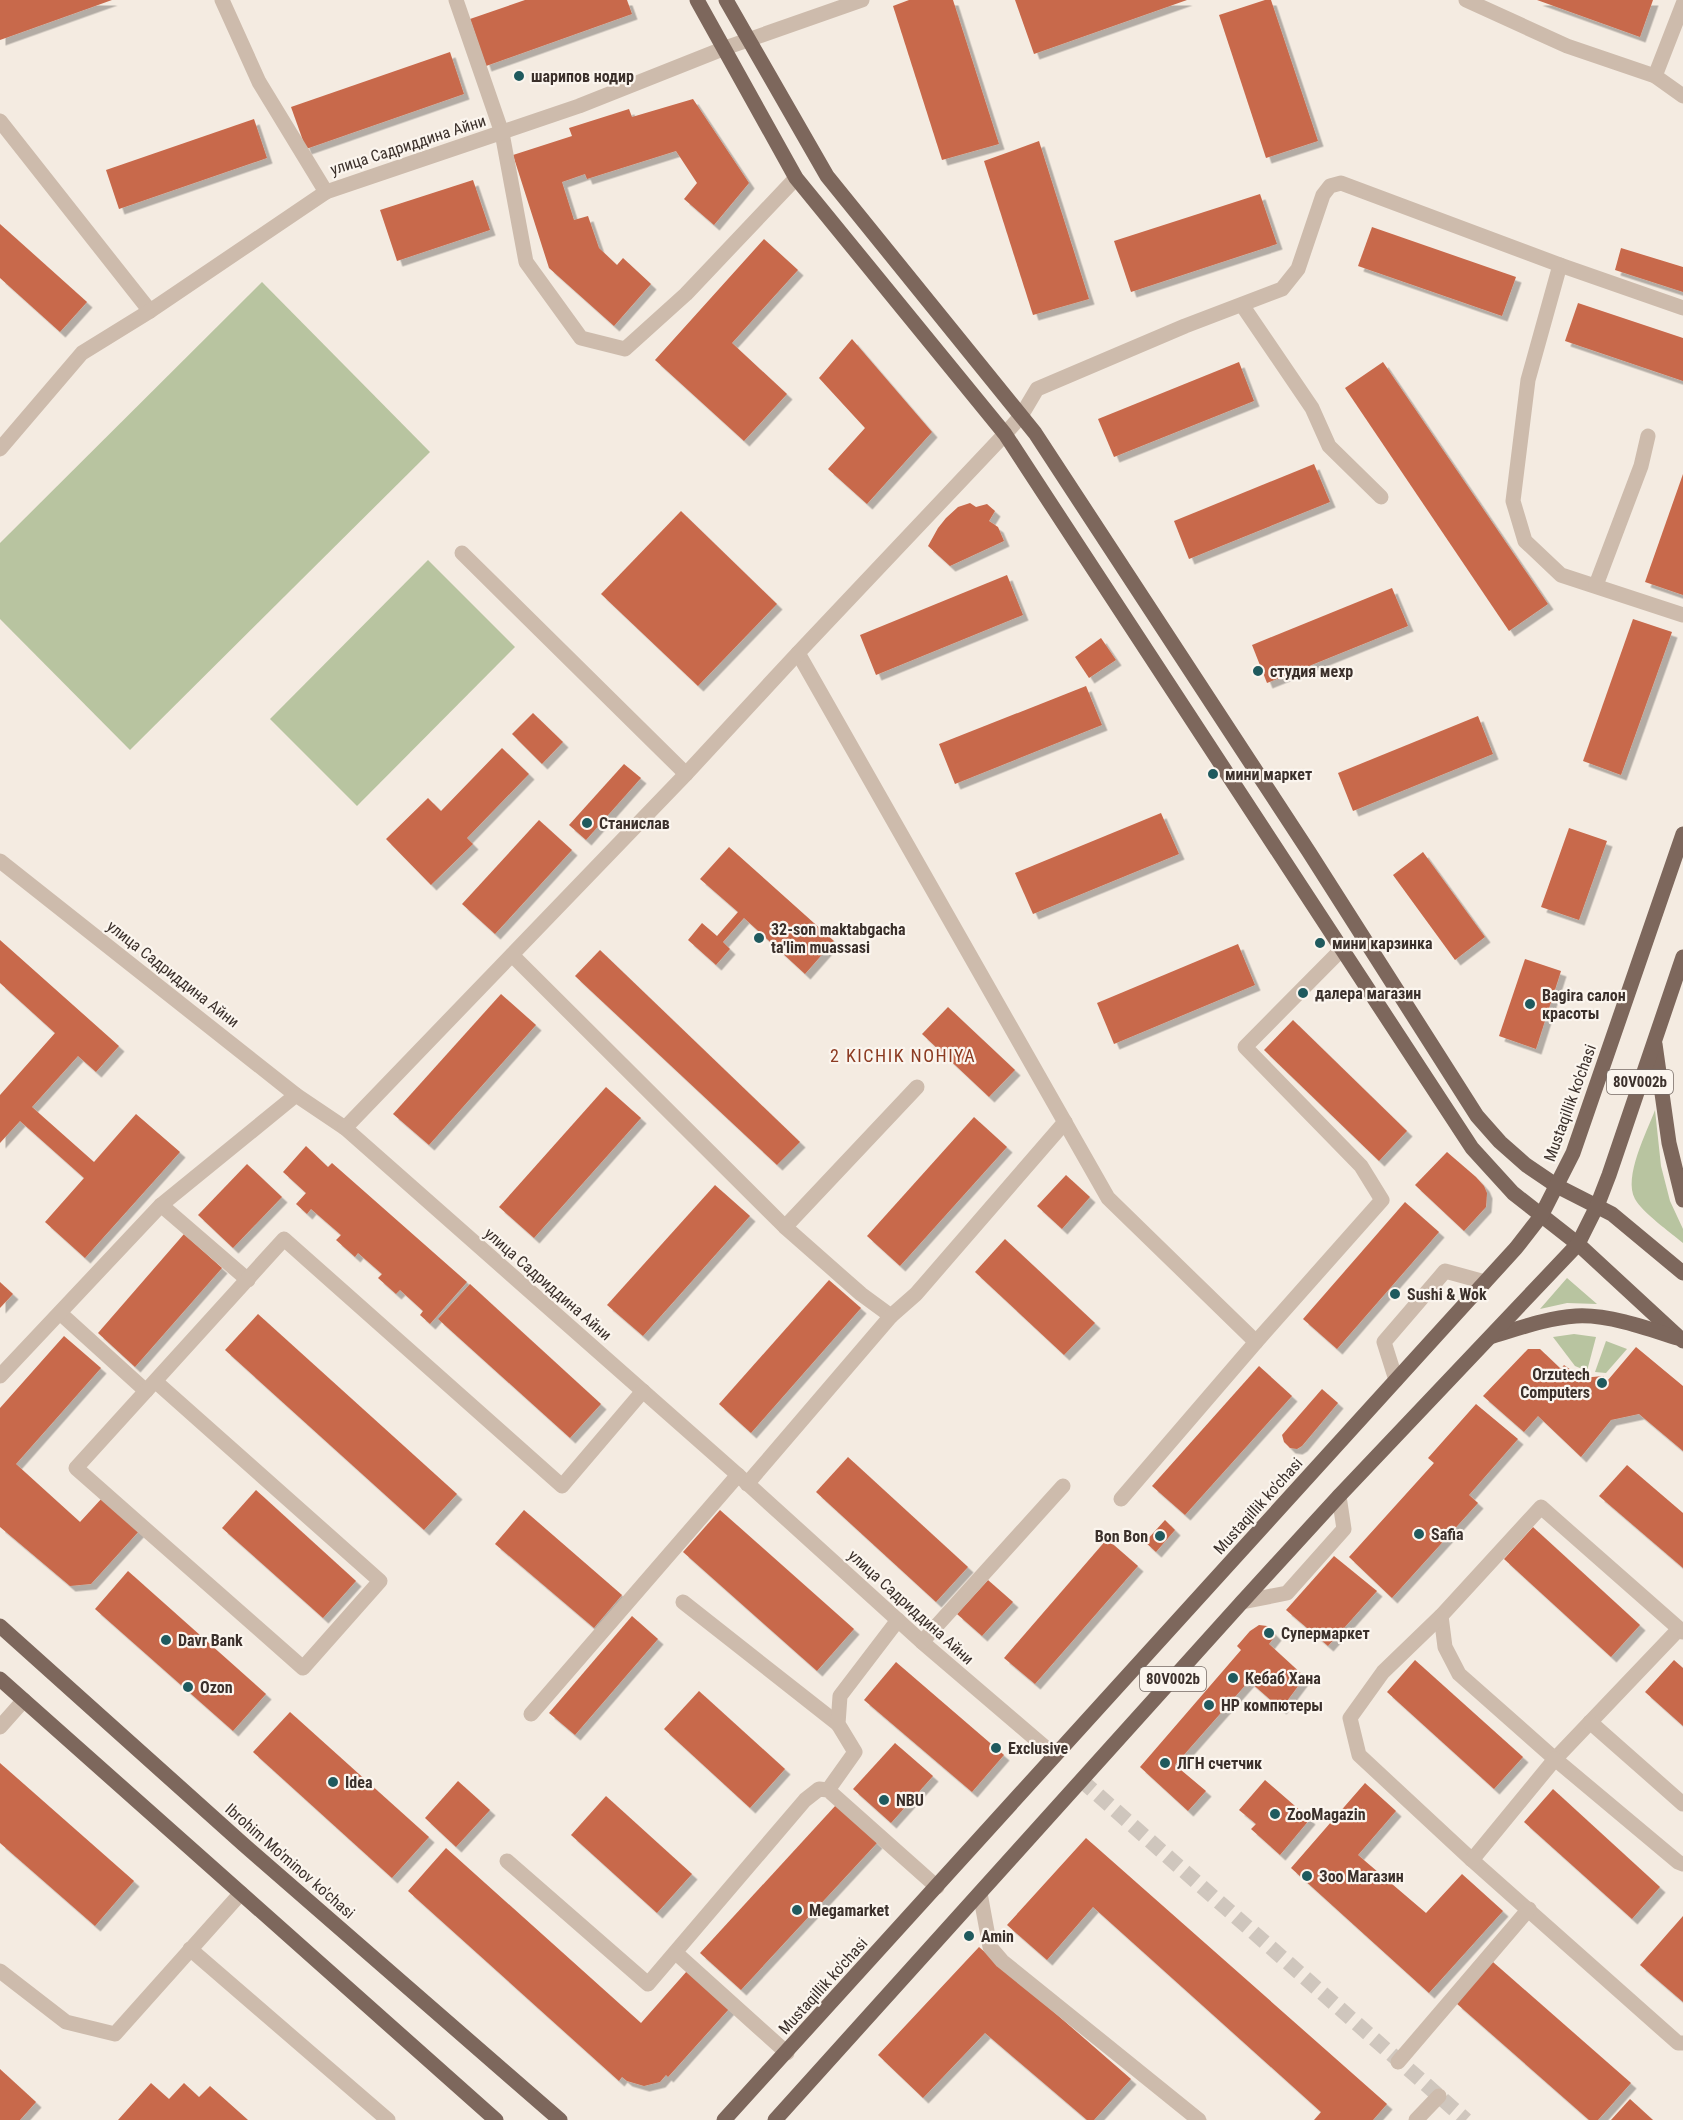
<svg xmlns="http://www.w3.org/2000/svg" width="1683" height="2120" font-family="'Roboto Condensed',sans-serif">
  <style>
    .green { fill: #b8c4a0 }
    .building { fill: #c8694b; filter: url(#shadow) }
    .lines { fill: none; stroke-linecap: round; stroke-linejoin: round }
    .minor-tunnel { stroke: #cfc6bd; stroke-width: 15; stroke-dasharray: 15 8; stroke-linecap: butt }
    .minor { stroke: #cdbbac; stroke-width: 15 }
    .major { stroke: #7d675c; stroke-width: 15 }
    .poi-dot { fill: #1f5a5e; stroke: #fbf5ee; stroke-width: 2 }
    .labels { text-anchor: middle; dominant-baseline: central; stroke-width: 4.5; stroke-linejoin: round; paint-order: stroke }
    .shield { fill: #fbf5ee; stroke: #756b66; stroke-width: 1.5 }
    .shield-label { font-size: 15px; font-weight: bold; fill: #3b302b }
    .poi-label { font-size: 16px; font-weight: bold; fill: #3b302b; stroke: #fbf5ee; text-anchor: start }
    .street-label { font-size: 16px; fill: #3b302b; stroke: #fbf5ee }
    .neighbourhood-label { font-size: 18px; letter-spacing: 1.5px; fill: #8c3b22; stroke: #fbf5ee }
  </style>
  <defs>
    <filter id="shadow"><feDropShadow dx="5.5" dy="5.5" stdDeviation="0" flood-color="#0004"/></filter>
  </defs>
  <rect width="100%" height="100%" fill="#f4ebe1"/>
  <g class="green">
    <path d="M262,282l168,170 -300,298 -130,-131v-76z"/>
    <path d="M428,560l87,87 -158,159 -87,-87z"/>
    <path d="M1655,1110l6,56 9,35 13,28v14c-12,-10 -41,-31 -48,-44 -12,-22 12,-67 20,-89z"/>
    <path d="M1567,1278l30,26 -30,-1 -27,6z"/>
    <path d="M1574,1334l22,3 -9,34 -12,-5 -22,-29z"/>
    <path d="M1606,1341l21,8 -21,24 -11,-1z"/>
  </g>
  <g class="building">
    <path d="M0,0h112l-112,40z"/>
    <path d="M525,0h102l5,14 -146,52 -16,-47z"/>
    <path d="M909,0h44l46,144 -57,16 -49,-154z"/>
    <path d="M1015,0h172l-153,54z"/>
    <path d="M1265,0h6l47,141 -52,17 -47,-143z"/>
    <path d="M1537,0h116l-13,37z"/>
    <path d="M450,52l14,42 -158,55 -15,-42z"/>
    <path d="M693,99l56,84 -35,42 -30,-26 13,-16 -21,-32 -89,28 -2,-5 -23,8 12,38 14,-4 11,32 18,17 6,-7 28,26 -37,42 -65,-58 -36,-113 59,-19 -3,-8 60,-19 3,8z"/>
    <path d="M254,119l13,39 -148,51 -13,-39z"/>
    <path d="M1039,141l50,158 -56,16 -49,-154z"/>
    <path d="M473,180l17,50 -93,31 -17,-51z"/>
    <path d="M1260,194l17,50 -146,48 -17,-51z"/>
    <path d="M0,224l87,78 -27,30 -60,-54z"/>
    <path d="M1372,227l144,50 -14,39 -144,-50z"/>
    <path d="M764,239l34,31 -66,73 55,51 -43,47 -89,-81z"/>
    <path d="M1621,248l62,19v25l-68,-22z"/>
    <path d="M1578,303l105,35v43l-118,-40z"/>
    <path d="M852,339l80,93 -65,72 -39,-35 37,-41 -46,-50z"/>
    <path d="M1239,362l15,39 -140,56 -16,-38z"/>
    <path d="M1383,362l165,242 -39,27 -164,-243z"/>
    <path d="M1314,464l16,38 -141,57 -15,-38z"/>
    <path d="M1683,474v121l-38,-13z"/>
    <path d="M970,503l6,4 11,-3 8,7 -6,10 9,6 6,14 -54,25 -22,-20 10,-18 8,-10 12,-11z"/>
    <path d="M681,511l96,93 -79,82 -97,-92z"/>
    <path d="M1007,575l16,40 -147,60 -16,-40z"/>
    <path d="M1392,588l16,38 -141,57 -15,-38z"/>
    <path d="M1633,619l39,13 -51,143 -38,-14z"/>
    <path d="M1101,638l15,22 -27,18 -14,-21z"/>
    <path d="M1086,686l16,39 -147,59 -16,-40z"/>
    <path d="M533,713l30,29 -21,22 -30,-30z"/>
    <path d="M1478,716l15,38 -140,57 -15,-38z"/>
    <path d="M502,748l27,26 -62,64 6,6 -42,41 -45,-46 42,-41 13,13z"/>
    <path d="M624,764l17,14 -55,62 -17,-15z"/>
    <path d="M1161,813l18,41 -146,60 -18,-41z"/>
    <path d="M539,820l33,30 -77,84 -33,-30z"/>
    <path d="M1569,828l38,13 -28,79 -38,-13z"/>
    <path d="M729,847l105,94 -29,33 -61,-56 -21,24 7,7 -14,16 -28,-25 14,-17 15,13 21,-24 -38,-33z"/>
    <path d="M1423,852l62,85 -30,23 -62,-85z"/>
    <path d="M0,940l119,106 -23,26 -18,-16 -46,51 62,55 42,-48 44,38 -95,106 -40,-36 39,-44 -64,-57 -20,22v-48l55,-62 -55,-50z"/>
    <path d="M1238,944l17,41 -141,59 -17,-41z"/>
    <path d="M600,950l200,192 -23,23 -202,-189z"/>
    <path d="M1525,959l36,12 -25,78 -37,-13z"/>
    <path d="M501,994l35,31 -107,120 -36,-31z"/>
    <path d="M948,1007l67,63 -26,27 -67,-63z"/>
    <path d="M1293,1020l114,111 -28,30 -115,-111z"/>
    <path d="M606,1087l35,31 -107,120 -35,-31z"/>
    <path d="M974,1117l33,30 -107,119 -33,-30z"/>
    <path d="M306,1146l22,21 4,-4 135,119 -37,42 -10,-9 3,-4 -23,-21 -4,4 -18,-16 4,-4 -24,-21 -3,4 -19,-17 5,-5 -30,-26 -4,5 -11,-10 10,-11 -23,-21z"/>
    <path d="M1447,1152l29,25 8,9 3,7 -1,14 -22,24 -49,-46z"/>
    <path d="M247,1164l35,33 -49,51 -35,-33z"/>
    <path d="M1066,1175l24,22 -28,32 -25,-23z"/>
    <path d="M715,1185l35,31 -107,120 -36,-31z"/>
    <path d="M1405,1202l34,30 -102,117 -34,-30z"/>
    <path d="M184,1234l38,34 -87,99 -37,-34z"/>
    <path d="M1005,1239l90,84 -31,32 -89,-83z"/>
    <path d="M829,1280l32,28 -110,125 -32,-29z"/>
    <path d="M0,1282l13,12 -13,14z"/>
    <path d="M470,1284l131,120 -31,34 -132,-119z"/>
    <path d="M258,1314l199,180 -33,36 -199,-180z"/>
    <path d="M64,1336l37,32 -85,96 64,58 23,-25 37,33 -49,54 -21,2 -70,-59v-119z"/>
    <path d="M1636,1347l47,39v65l-44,-37 -28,6 -30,37 -43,-41 -14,16 -41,-36 45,-47h12l21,20 3,-4 18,13 21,-2 5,4z"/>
    <path d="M1259,1366l33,30 -107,119 -33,-29z"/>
    <path d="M1322,1389l16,14 -36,43 -5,3 -7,-1 -6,-6 -2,-7z"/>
    <path d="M1476,1404l42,35 -49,56 9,8 -86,95 -43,-41 85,-94 -6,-5z"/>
    <path d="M848,1457l120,110 -32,35 -120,-110z"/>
    <path d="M1627,1465l56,48v55l-84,-72z"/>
    <path d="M256,1490l100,91 -33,37 -101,-90z"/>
    <path d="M524,1510l98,85 -28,33 -99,-84z"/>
    <path d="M720,1510l134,119 -37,42 -134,-119z"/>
    <path d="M1165,1520l10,10 -19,22 -11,-10z"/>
    <path d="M1533,1527l107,98 -29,32 -107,-98z"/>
    <path d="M1107,1539l31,27 -103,118 -31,-26z"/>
    <path d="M1334,1556l43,35 -49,55 -42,-36z"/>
    <path d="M128,1571l138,123 -33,37 -138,-122z"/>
    <path d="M988,1580l25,22 -31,34 -25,-22z"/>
    <path d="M632,1616l26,23 -83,96 -26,-22z"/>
    <path d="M1259,1625l8,1 9,9 -7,9 36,33 -24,32 -32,-28 -74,84 31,26 -18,20 -48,-44 101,-117 -4,-4 13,-15z"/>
    <path d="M1415,1660l108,97 -29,32 -107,-97z"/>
    <path d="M1674,1660l9,8v58l-38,-34z"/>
    <path d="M896,1662l108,93 -32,37 -108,-92z"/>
    <path d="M699,1691l86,78 -35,39 -86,-79z"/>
    <path d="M290,1712l139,125 -37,41 -139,-126z"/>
    <path d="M895,1743l38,33 -42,47 -38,-34z"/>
    <path d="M0,1763l134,118 -39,45 -95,-83z"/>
    <path d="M1265,1780l45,39 -30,36 -29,-26 5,-5 -17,-14z"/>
    <path d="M458,1781l32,29 -34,37 -31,-29z"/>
    <path d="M1365,1783l31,28 -38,44 68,58 36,-39 41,37 -74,82 -138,-125z"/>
    <path d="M1553,1789l107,98 -28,32 -108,-97z"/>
    <path d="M606,1796l86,78 -35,39 -86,-78z"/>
    <path d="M836,1805l41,38 -136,147 -41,-37z"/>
    <path d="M1086,1838l301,266 -14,16h-59l7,-8 -228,-205 -46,53 -40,-35z"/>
    <path d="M446,1848l195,175 46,-52 42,38 -61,68 -2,-2 -6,7 -16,4 -17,-5 -5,-4 -3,4 -211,-190z"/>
    <path d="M1683,1916v86l-43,-37z"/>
    <path d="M979,1947l152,132 -37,41h-7l-102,-87 -62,65 -45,-43z"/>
    <path d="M1493,1962l138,121 -33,37h-9l-133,-117z"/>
    <path d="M0,2069l36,33 -16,18h-20z"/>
    <path d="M151,2083l18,16 15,-16 15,14 11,-11 38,34h-130z"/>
    <path d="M1630,2099l23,21h-42z"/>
  </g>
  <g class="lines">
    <path class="minor-tunnel" d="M1081,1780l385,340"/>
    <g class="minor">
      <path d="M222,0l37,82 67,110"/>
      <path d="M456,0l46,133 24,129 55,76 44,11 61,-55 110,-116"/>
      <path d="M1466,0l101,46 88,30 28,20"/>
      <path d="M1655,76l28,-72"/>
      <path d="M0,121l150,190"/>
      <path d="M1560,265l-32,115 -15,121 12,40 36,34 122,40"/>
      <path d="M1242,305l70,103 17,38 52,51"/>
      <path d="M0,449l82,-96 68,-42 176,-119 253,-86 146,-58 137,-48"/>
      <path d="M462,553l224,221"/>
      <path d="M1596,585l45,-119 7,-30"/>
      <path d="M798,653l310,545 148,144"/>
      <path d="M0,861l296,234 49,33 393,347 184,167 132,113"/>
      <path d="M512,955l273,272 76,67 30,22 25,-22 149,-172"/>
      <path d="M345,1128l341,-354 112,-121 207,-219 16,-18 16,-27 148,-63 97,-37 16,-20 25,-74 7,-9 11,-3 219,82 123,43"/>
      <path d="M161,1205l87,75"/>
      <path d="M785,1227l132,-140"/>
      <path d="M60,1313l86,78"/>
      <path d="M0,1376l161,-171 135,-110"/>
      <path d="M1396,1380l-12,-38 61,-71 40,11"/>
      <path d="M155,1381l225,200 -77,87 -227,-200 208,-229 278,247 81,-95"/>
      <path d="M747,1484l144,-168"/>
      <path d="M1121,1499l135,-157 126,-142 -21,-34 -116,-119 96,-97"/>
      <path d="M683,1602l155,122"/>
      <path d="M1242,1602l45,-9 57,-64 -5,-33"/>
      <path d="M1441,1616l4,31 14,27 96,85 124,-130"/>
      <path d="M1683,1632l-142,-125 -100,109 -58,56 -33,46 9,37 113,105 206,183h5"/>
      <path d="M922,1642l141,-156"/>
      <path d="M531,1714l207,-239"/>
      <path d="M1590,1722l93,82"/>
      <path d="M0,1727l24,-27"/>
      <path d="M828,1790l27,-38 -17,-28 2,-28 58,-76"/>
      <path d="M1472,1860l83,-101 123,103 5,2"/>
      <path d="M507,1861l141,123 157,-184 14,-11 9,1 109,97"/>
      <path d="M980,1893l10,54 12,14 197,159"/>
      <path d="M190,1949l198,171"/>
      <path d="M676,1953l111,100"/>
      <path d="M0,1971l66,51 49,12 126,-141"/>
      <path d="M1398,2062l131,-153"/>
      <path d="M1416,2120l23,-24"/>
    </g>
    <g class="major">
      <path d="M697,0l99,178 209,256 467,714 41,45 65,51 105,97"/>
      <path d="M726,0l101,176 208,257 274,419 168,264 23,26 26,23 31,21 55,28 71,59"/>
      <path d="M1655,1044l14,99 14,57"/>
      <path d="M1493,1336c27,-8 54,-18 83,-20 31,-2 71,12 101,22"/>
      <path d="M0,1626l243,218 317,276"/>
      <path d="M0,1679l496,441"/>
      <path d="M724,2120l761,-838 31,-34 25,-32 32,-63 110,-319"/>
      <path d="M775,2120l467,-518 97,-106 239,-252 19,-38 12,-31 74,-218"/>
    </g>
  </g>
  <g class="poi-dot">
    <circle cx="519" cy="76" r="6"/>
    <circle cx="1258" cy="671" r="6"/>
    <circle cx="1213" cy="774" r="6"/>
    <circle cx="587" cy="823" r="6"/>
    <circle cx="759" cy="938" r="6"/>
    <circle cx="1320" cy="943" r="6"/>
    <circle cx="1303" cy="993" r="6"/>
    <circle cx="1530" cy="1004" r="6"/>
    <circle cx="1395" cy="1294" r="6"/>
    <circle cx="1602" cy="1383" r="6"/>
    <circle cx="1419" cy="1534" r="6"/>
    <circle cx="1160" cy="1536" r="6"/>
    <circle cx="1269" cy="1633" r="6"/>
    <circle cx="166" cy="1640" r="6"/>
    <circle cx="1233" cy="1678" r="6"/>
    <circle cx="188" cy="1687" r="6"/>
    <circle cx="1209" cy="1705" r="6"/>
    <circle cx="996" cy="1748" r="6"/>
    <circle cx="1165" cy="1763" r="6"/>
    <circle cx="333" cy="1782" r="6"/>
    <circle cx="884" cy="1800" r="6"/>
    <circle cx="1275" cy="1814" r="6"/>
    <circle cx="1307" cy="1876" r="6"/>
    <circle cx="797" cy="1910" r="6"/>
    <circle cx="969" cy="1936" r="6"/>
  </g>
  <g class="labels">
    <g class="shield">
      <rect x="1607" y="1070" width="66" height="24" rx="4.5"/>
      <rect x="1140" y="1667" width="66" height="24" rx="4.5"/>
    </g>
    <g class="shield-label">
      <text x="1640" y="1082">80V002b</text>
      <text x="1173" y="1679">80V002b</text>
    </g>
    <g class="poi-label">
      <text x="531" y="76">шарипов нодир</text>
      <text x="1270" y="671">студия мехр</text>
      <text x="1225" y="774">мини маркет</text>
      <text x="599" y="823">Станислав</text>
      <text x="771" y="929">32-son maktabgacha<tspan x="771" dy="18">ta'lim muassasi</tspan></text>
      <text x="1332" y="943">мини карзинка</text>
      <text x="1315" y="993">далера магазин</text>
      <text x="1542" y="995">Bagira салон<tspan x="1542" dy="18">красоты</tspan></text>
      <text x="1407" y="1294">Sushi &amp; Wok</text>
      <text x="1590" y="1374" text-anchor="end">Orzutech<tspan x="1590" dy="18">Computers</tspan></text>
      <text x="1431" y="1534">Safia</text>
      <text x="1148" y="1536" text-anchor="end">Bon Bon</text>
      <text x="1281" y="1633">Супермаркет</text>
      <text x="178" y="1640">Davr Bank</text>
      <text x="1245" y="1678">Кебаб Хана</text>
      <text x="200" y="1687">Ozon</text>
      <text x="1221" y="1705">HP компютеры</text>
      <text x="1008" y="1748">Exclusive</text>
      <text x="1177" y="1763">ЛГН счетчик</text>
      <text x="345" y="1782">Idea</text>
      <text x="896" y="1800">NBU</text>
      <text x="1287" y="1814">ZooMagazin</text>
      <text x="1319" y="1876">Зоо Магазин</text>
      <text x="809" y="1910">Megamarket</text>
      <text x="981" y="1936">Amin</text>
    </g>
    <g class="street-label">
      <text transform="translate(408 145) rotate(-18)">улица Садриддина Айни</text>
      <text transform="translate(173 974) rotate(38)">улица Садриддина Айни</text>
      <text transform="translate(1570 1103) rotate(-70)">Mustaqillik ko'chasi</text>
      <text transform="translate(548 1284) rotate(41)">улица Садриддина Айни</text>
      <text transform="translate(1258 1506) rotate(-48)">Mustaqillik ko'chasi</text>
      <text transform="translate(911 1607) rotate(42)">улица Садриддина Айни</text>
      <text transform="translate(290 1861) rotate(41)">Ibrohim Mo'minov ko'chasi</text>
      <text transform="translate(823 1986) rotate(-48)">Mustaqillik ko'chasi</text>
    </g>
    <g class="neighbourhood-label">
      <text x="903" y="1055">2 KICHIK NOHIYA</text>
    </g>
  </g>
</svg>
